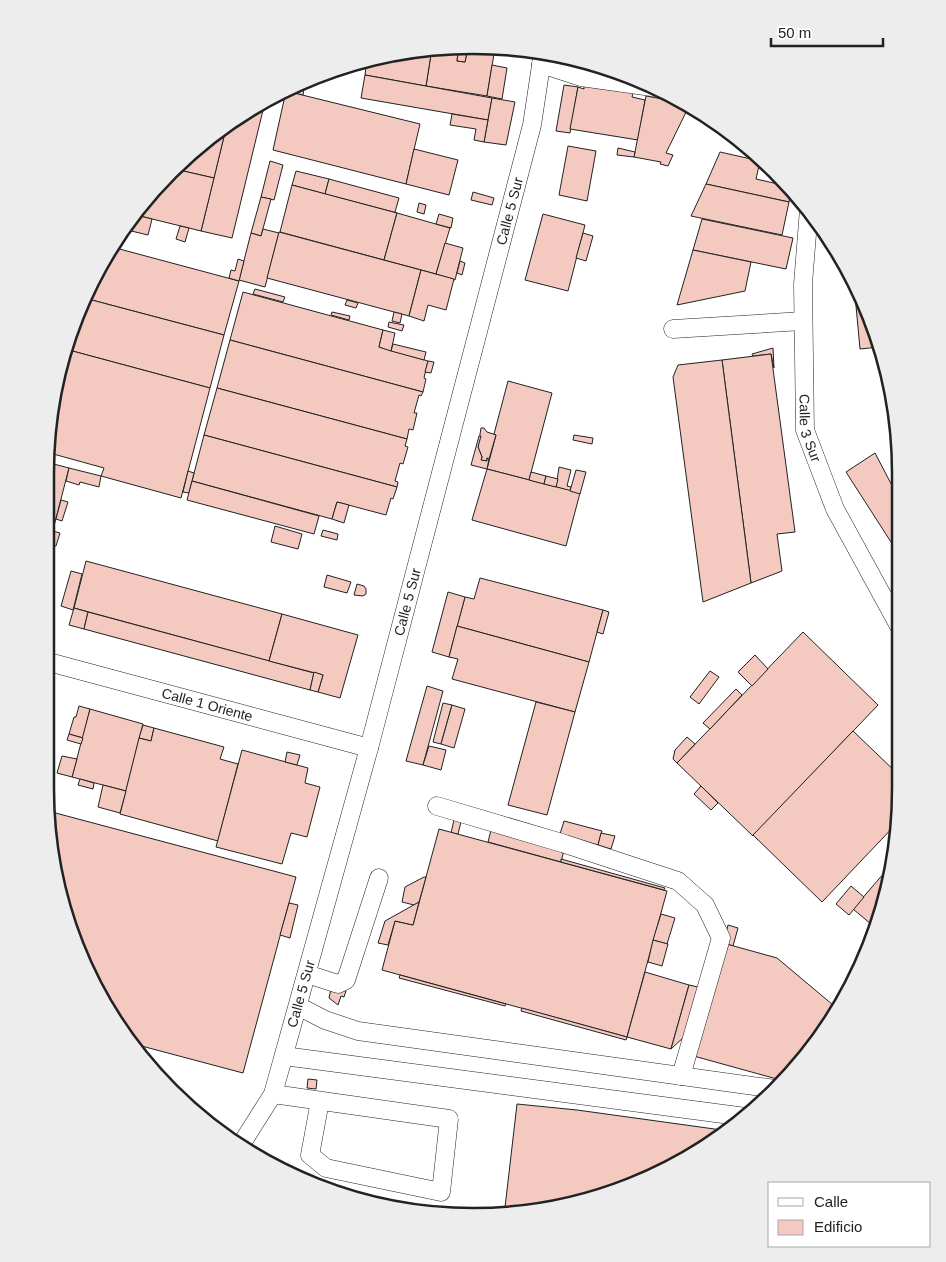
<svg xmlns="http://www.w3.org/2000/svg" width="946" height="1262" font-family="Arial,sans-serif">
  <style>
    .building { fill: #f3c9c0; stroke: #222 }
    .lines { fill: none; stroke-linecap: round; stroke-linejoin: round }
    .minor-casing { stroke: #222; stroke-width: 19 }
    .minor { stroke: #fff; stroke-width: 18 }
    .labels { text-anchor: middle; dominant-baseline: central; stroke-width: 4; stroke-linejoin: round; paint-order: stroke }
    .street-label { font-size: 14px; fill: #222; stroke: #fff }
    .rim { fill: none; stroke: #222; stroke-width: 2.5 }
  </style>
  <rect width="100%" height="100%" fill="#fff"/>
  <g class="building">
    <path d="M445,46h14l-2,15 8,1 3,-15 27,1 -8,48 -61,-10 6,-38z"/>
    <path d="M459,46l9,1 -3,15 -8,-1z"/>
    <path d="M432,48l-6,38 -61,-11 2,-16z"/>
    <path d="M492,65l15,3 -5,31 -15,-3z"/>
    <path d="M365,75l127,23 -4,22 -127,-22z"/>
    <path d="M298,84l6,5 -1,6 -17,-4v-3z"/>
    <path d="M564,85l14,2 -8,46 -14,-2z"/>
    <path d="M584,86l49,7 -1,4 13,3 -7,40 -68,-11 8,-42 6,2z"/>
    <path d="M286,91l134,33 -14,60 -133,-34z"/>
    <path d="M646,96l44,8 -24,49 7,2 -5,11 -8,-2 1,-2 -27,-5z"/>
    <path d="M492,98l23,4 -9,43 -22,-3z"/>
    <path d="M259,105l5,1 -32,132 -31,-7 26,-107z"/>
    <path d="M452,114l36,6 -4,22 -10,-2 2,-11 -26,-4z"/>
    <path d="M227,124l-13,54 -35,-8 34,-37z"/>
    <path d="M568,146l28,5 -9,50 -28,-6z"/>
    <path d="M618,148l17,4 -1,5 -17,-2z"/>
    <path d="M414,149l44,11 -9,35 -43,-11z"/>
    <path d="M720,152l40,9 -4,18 31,7 4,4 -2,12 -83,-18z"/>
    <path d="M270,161l13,4 -9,35 -13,-3z"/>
    <path d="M179,170l35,8 -13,53 -65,-16z"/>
    <path d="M296,171l33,8 -4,15 -33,-9z"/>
    <path d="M329,179l70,19 -4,14 2,1 -72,-19z"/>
    <path d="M706,184l83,18 -7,33 -91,-19z"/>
    <path d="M292,185l105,28 -13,47 -104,-28z"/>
    <path d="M473,192l21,6 -2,7 -21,-5z"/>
    <path d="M261,197l10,2 -10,37 -10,-3z"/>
    <path d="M419,203l7,2 -2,9 -7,-2z"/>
    <path d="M397,213l53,15 -14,46 -52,-14z"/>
    <path d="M439,214l14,4 -2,10 -15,-4z"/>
    <path d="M543,214l42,11 -17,66 -43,-11z"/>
    <path d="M136,215l16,4 -4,16 -25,-6z"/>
    <path d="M702,219l91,19 -7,31 -93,-19z"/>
    <path d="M180,226l9,2 -4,14 -9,-3z"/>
    <path d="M263,229l16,4 -14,54 -26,-7 12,-47 10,3z"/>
    <path d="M279,232l142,38 -12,46 -142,-38z"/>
    <path d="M583,233l10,3 -7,25 -10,-3z"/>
    <path d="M445,243l18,5 -8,32 -19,-6z"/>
    <path d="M112,247l127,34 -15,54 -136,-36z"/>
    <path d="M693,250l58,12 -6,29 -68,14z"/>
    <path d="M238,259l6,2 -5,20 -10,-3 2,-8 4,1z"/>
    <path d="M460,261l5,2 -3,12 -5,-2z"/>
    <path d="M421,270l33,9 -8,31 -18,-5 -4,16 -15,-5z"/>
    <path d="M854,284l15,25 10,38 -19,2z"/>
    <path d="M255,289l30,8 -2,5 -30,-8z"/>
    <path d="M243,292l140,38 -4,17 49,14 -4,17 2,1 -3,13 -193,-52z"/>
    <path d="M88,299l136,36 -14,53 -145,-39z"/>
    <path d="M347,300l11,3 -2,5 -11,-3z"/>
    <path d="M332,312l18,4 -1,4 -18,-5z"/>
    <path d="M394,312l8,2 -2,9 -8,-2z"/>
    <path d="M389,322l15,3 -2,6 -14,-4z"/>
    <path d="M383,330l12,3 -4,18 -12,-4z"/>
    <path d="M230,340l193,52 -2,4 -2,-1 -5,18h3l-4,17 -4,-1 -2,10 -190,-51z"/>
    <path d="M393,344l33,8 -2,8 -33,-9z"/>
    <path d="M773,348l1,20 -3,-14 -18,2 -1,-2z"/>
    <path d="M65,349l145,39 -29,110 -80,-22 3,-8 -58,-16 14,-89z"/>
    <path d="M771,354l24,178 -18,2 5,37 -31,12 -29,-223z"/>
    <path d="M722,360l29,223 -48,19 -30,-225 5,-12z"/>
    <path d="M428,361l6,1 -3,11 -6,-1z"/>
    <path d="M508,381l44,12 -23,87 -42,-11 9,-34 -2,-1z"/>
    <path d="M217,388l190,51 -2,7 3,1 -5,17 -3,-1 -5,18 3,1 -1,5 -193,-52z"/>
    <path d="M481,428h3l3,4 9,3 -7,24 -2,-1v3l-6,-1 1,-3 -4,-10z"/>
    <path d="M204,435l193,52 -4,12 -2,-1 -5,17 -49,-13 -5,17 -140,-38z"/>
    <path d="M574,435l19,3 -1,6 -19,-4z"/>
    <path d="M479,436h2l-3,11 4,10 -1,3 6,1v-3l2,1 -2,10 -16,-4z"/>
    <path d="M875,453l23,44v56l-52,-81z"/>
    <path d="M46,462l23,6 -23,89z"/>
    <path d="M559,467l12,3 -4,16 4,1 -1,4 -14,-4z"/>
    <path d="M69,468l32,8 -2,11 -19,-5 -1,3 -13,-4z"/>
    <path d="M487,469l93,24 -14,53 -94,-26z"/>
    <path d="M576,470l10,2 -6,22 -10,-3z"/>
    <path d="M188,471l6,2 -5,20 -6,-1z"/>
    <path d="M531,472l15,4 -2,8 -15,-4z"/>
    <path d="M546,476l12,3 -2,8 -12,-3z"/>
    <path d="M192,481l127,35 -5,18 -127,-34z"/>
    <path d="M61,500l7,2 -6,19 -6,-2z"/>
    <path d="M337,502l12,3 -5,18 -12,-4z"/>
    <path d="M275,526l27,8 -4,15 -27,-7z"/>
    <path d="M323,530l15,4 -1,6 -16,-4z"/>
    <path d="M53,531l7,2 -4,13 -7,-1z"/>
    <path d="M86,561l196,53 -13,47 -195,-53z"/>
    <path d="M71,571l11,3 -9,36 -12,-4z"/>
    <path d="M327,575l24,7 -4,11 -23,-6z"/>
    <path d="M480,578l123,32 -14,52 -132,-36 8,-29 9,2z"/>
    <path d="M357,584l7,2 2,3v5l-3,2 -9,-1z"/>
    <path d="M448,592l17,5 -16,60 -17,-5z"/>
    <path d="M74,608l14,4 -4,17 -15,-4z"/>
    <path d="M603,610l6,2 -6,22 -6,-2z"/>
    <path d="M88,612l226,61 -4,17 -226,-61z"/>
    <path d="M282,614l76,21 -18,63 -22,-6 5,-17 -54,-14z"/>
    <path d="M457,626l132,36 -14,50 -123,-33 6,-20 -9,-2z"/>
    <path d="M803,632l75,73 -125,131 -76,-73z"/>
    <path d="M755,655l13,14 -16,17 -14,-14z"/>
    <path d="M710,671l9,6 -20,27 -9,-7z"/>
    <path d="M314,672l9,3 -5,17 -8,-2z"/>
    <path d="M427,686l16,5 -20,74 -17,-4z"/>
    <path d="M736,689l6,6 -32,34 -7,-6z"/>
    <path d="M536,702l39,10 -28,103 -39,-10z"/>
    <path d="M443,703l9,2 -11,39 -8,-2z"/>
    <path d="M452,705l13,4 -11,39 -13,-4z"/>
    <path d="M79,706l11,3 -7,29 -14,-4 5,-17h2z"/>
    <path d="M90,709l53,15 -17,67 -54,-14z"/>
    <path d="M143,725l11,3 -3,13 -12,-3z"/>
    <path d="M154,728l70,19 -4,12 18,5 -20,77 -98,-27 19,-76 12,3z"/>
    <path d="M853,731l47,45v41l-1,4 -77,81 -69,-67z"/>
    <path d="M69,734l14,4 -2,6 -14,-4z"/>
    <path d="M687,737l8,7 -18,19 -4,-4 2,-9z"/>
    <path d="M429,746l17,4 -5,20 -18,-5z"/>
    <path d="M242,750l66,18 -3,15 15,4 -13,50 -16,-4 -9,31 -66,-17z"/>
    <path d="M287,752l13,3 -3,10 -12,-3z"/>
    <path d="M62,756l15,3 -5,18 -15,-4z"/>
    <path d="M80,779l14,4 -1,6 -15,-4z"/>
    <path d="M103,785l23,6 -6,22 -22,-6z"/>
    <path d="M701,786l17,17 -7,7 -17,-16z"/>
    <path d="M48,811l248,66 -53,196 -109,-29 -32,-41 -42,-103z"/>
    <path d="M454,820l7,2 -3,12 -7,-1z"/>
    <path d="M564,821l38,10 -4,14 -38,-11z"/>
    <path d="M492,826l73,20 -4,16 -73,-20z"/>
    <path d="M439,829l228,62 -40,146 -245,-67 13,-49 18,4z"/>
    <path d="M601,833l14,3 -4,13 -13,-4z"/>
    <path d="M561,859l43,12 61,17 -1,2 -103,-28z"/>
    <path d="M891,865l-13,61 -1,3 -24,-20z"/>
    <path d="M424,877h2l-7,25 -5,3 -12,-3 3,-15z"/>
    <path d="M851,886l13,11 -15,18 -13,-11z"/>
    <path d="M419,902l-6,23 -18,-4 -7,24 -10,-2 7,-22z"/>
    <path d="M289,903l9,2 -8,33 -10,-3z"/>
    <path d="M661,914l14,4 -8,26 -14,-4z"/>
    <path d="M728,925l10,3 -5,18 -10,-3z"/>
    <path d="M653,940l15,4 -6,22 -14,-4z"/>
    <path d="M723,943l54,15 62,52 -44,61 -11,10 -94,-26z"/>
    <path d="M645,972l44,13 -18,64 -44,-12z"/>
    <path d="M400,975l106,29 -1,2 -106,-28z"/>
    <path d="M689,985l9,2 -13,49 -14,13z"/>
    <path d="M332,988l14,3 -2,6 -3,-1 -3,9 -9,-7 2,-9z"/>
    <path d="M522,1008l105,29 -1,3 -105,-29z"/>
    <path d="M308,1079l9,1 -1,9 -9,-1z"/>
    <path d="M517,1104l60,6 152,21 -118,63 -107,22z"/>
  </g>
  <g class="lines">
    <g class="minor-casing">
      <g id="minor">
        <path d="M541,64l40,13 71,10"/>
        <path id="s1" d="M809,209l-6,75 2,146 30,79 64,117"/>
        <path d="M673,329l130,-8"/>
        <path id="s2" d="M45,661l324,87"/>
        <path d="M437,806l125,37"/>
        <path d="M565,844l113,37 27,24 16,33 -40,138"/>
        <path d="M307,974l31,10 8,-4 33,-102"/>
        <path d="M298,1006l27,14 33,11 417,58"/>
        <path d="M284,1056l462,61"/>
        <path d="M273,1094l176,25 -8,73 -115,-24 -16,-13 10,-54"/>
        <path id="s3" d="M242,1143l31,-49 96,-346 163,-623 11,-73"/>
      </g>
    </g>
    <use href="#minor" class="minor"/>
  </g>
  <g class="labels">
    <g class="street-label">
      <text stroke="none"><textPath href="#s3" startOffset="972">Calle 5 Sur</textPath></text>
      <text stroke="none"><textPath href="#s1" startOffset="220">Calle 3 Sur</textPath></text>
      <text stroke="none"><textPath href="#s3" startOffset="568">Calle 5 Sur</textPath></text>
      <text stroke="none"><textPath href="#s2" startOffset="168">Calle 1 Oriente</textPath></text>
      <text stroke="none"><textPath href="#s3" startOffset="162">Calle 5 Sur</textPath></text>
    </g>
  </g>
  <path d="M0 0H946V1262H0ZM473 54H473A419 419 0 0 1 892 473V789A419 419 0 0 1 473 1208H473A419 419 0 0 1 54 789V473A419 419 0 0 1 473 54Z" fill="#ededed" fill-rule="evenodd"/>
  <path class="rim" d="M473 54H473A419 419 0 0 1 892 473V789A419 419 0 0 1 473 1208H473A419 419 0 0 1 54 789V473A419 419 0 0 1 473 54Z"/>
  <rect x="768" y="1182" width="162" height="65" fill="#ffffff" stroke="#a7a7a7"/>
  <rect x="778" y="1198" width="25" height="8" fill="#ffffff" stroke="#a7a7a7"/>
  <text x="814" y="1207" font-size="15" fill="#222222">Calle</text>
  <rect x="778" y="1220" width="25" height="15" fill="#f3c9c0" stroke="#a7a7a7"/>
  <text x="814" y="1232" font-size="15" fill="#222222">Edificio</text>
  <path d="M771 38v8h112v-8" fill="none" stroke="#222222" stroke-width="2.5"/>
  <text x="778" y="38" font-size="15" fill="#222222" stroke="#ffffff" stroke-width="4" paint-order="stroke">50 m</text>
</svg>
